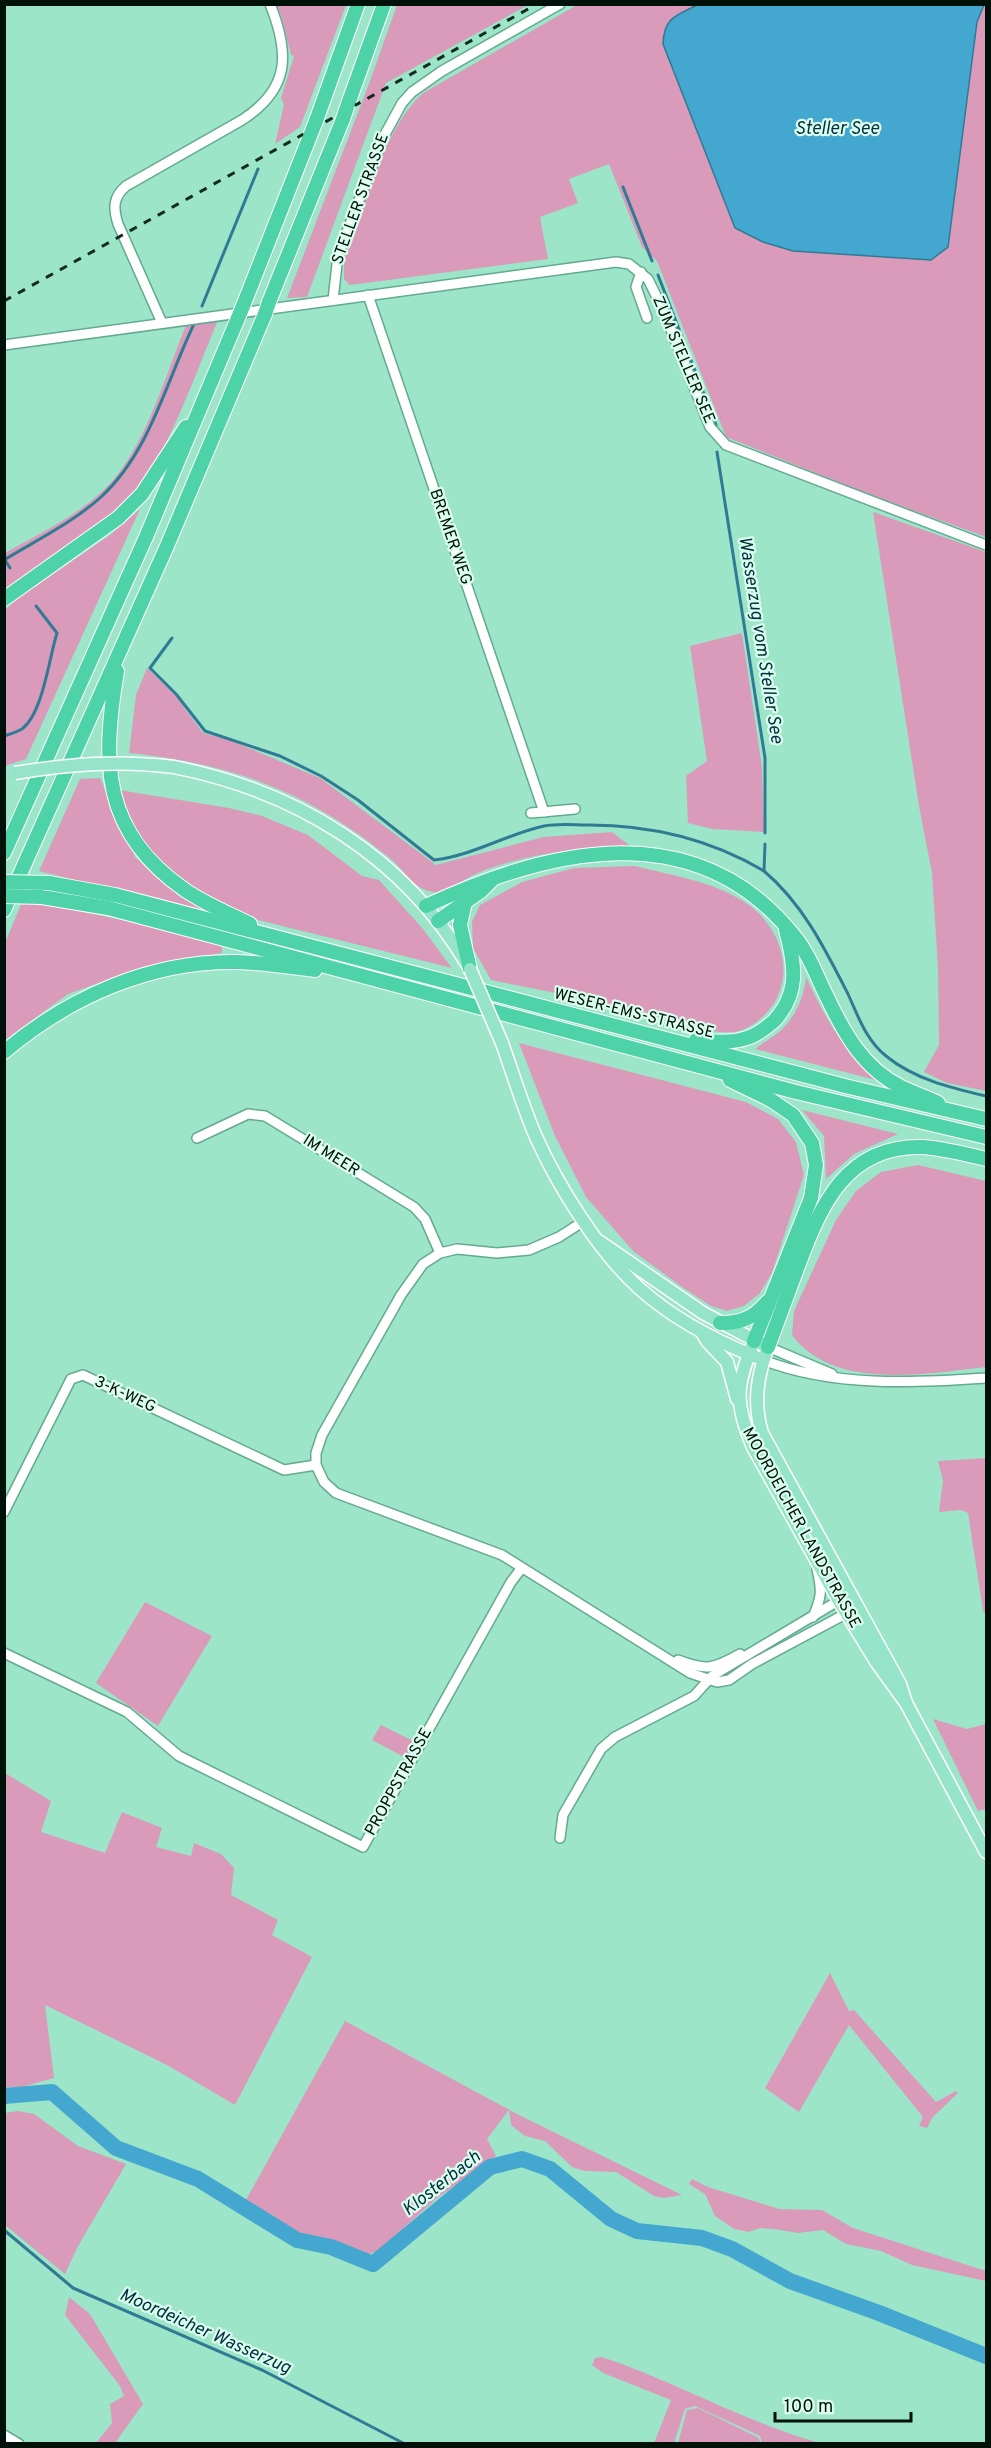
<svg xmlns="http://www.w3.org/2000/svg" width="991" height="2448" font-family="Overpass,sans-serif">
  <style>
    .green { fill: #da9bbb }
    .water { fill: #44a7cf; stroke: #307a94; stroke-width: 1.5 }
    .lines { fill: none; stroke-linecap: round; stroke-linejoin: round }
    .stream { stroke: #307a94; stroke-width: 3 }
    .river { stroke: #44a7cf; stroke-width: 16 }
    .minor-casing { stroke: #63aa90; stroke-width: 12 }
    .major-casing { stroke: #fff; stroke-width: 15 }
    .highway-casing { stroke: #fff; stroke-width: 16 }
    .minor { stroke: #fff; stroke-width: 9 }
    .major { stroke: #95e4ca; stroke-width: 12 }
    .highway { stroke: #4ed2a7; stroke-width: 14 }
    .rail { stroke: #132a21; stroke-width: 3; stroke-dasharray: 8 8; stroke-linecap: butt }
    .major-bridge-casing { stroke: #fff; stroke-width: 15; stroke-linecap: butt }
    .highway-bridge-casing { stroke: #fff; stroke-width: 16; stroke-linecap: butt }
    .major-bridge { stroke: #95e4ca; stroke-width: 12 }
    .highway-bridge { stroke: #4ed2a7; stroke-width: 14 }
    .labels { text-anchor: middle; dominant-baseline: central; stroke-width: 4.5; stroke-linejoin: round; paint-order: stroke }
    .street-label { font-size: 16px; fill: #00110a; stroke: #dafdee }
    .water-label { font-size: 18px; font-style: italic; fill: #002f3f; stroke: #dafdee }
  </style>
  <rect width="100%" height="100%" fill="#9ce5c9"/>
  <g class="green">
    <path d="M275,5h71l-46,122 -25,17 9,-39 -3,-7 13,-42 -3,-1 -10,-40z"/>
    <path d="M397,5h131l-142,78 -79,214 -20,1 83,-217z"/>
    <path d="M577,5h409v532l-118,-43 -142,-57 -69,-176 -15,-14 -33,-83 -40,15 9,24 -38,14 8,42 -198,26 -6,-6v-19c19,-49 40,-133 79,-167z"/>
    <path d="M218,320c-22,52 -45,120 -77,166 -29,40 -95,77 -136,107v-40c37,-21 81,-41 109,-74 34,-41 52,-105 72,-154z"/>
    <path d="M140,509l-114,250 -21,7v-156l12,-11 93,-64z"/>
    <path d="M873,512l113,40v539l-39,-8 -23,-11 15,-27 -1,-77 -6,-95 -13,-67z"/>
    <path d="M742,633l20,134 2,65 -52,-3 -24,-6 -2,-47 21,-15 -17,-115z"/>
    <path d="M147,668l27,26 29,39 29,8 88,37 116,87 107,-28 69,-5 18,14c-52,2 -103,7 -152,27 -13,5 -32,21 -45,19 -20,-3 -28,-21 -42,-33 -15,-12 -32,-25 -48,-35 -67,-44 -135,-63 -214,-71l7,-58z"/>
    <path d="M100,778l35,79 45,40 42,20 -183,-46 41,-92z"/>
    <path d="M119,790l110,18 33,8 46,19 54,41 17,4 44,49 29,39 -198,-49 -32,-12 -30,-17 -43,-40 -17,-29z"/>
    <path d="M635,866c35,9 76,15 108,35 33,20 51,62 34,97 -7,15 -28,34 -45,34 -31,2 -64,-14 -94,-21 -48,-12 -98,-21 -147,-31l-18,-32 -1,-26 8,-17 42,-23 52,-14z"/>
    <path d="M22,902c71,10 131,24 200,44v7l-79,14 -75,27 -63,46v-97z"/>
    <path d="M806,977c18,39 38,74 70,103l-121,-31c7,-6 17,-11 24,-17 16,-14 25,-34 27,-55z"/>
    <path d="M519,1043l227,59 32,17 18,23 8,33 -32,98 -12,20 -16,13 -17,5 -16,-5 -29,-19 -49,-36 -47,-54 -31,-61z"/>
    <path d="M802,1110l96,24 -44,20 -28,25 -2,-43z"/>
    <path d="M918,1165l68,16v186c-60,7 -153,24 -194,-32l2,-24 42,-91 20,-29 25,-19z"/>
    <path d="M986,1458v157l-3,-4 -15,-98 -7,-3 -22,2 4,-32 -5,-19z"/>
    <path d="M145,1602l67,34 -54,90 -62,-43z"/>
    <path d="M933,1719l34,10 19,-5v85l-8,2z"/>
    <path d="M381,1725l34,17 -9,16 -34,-18z"/>
    <path d="M5,1773l46,28 -10,31 64,21 17,-41 40,16 -6,19 35,9 3,-13 27,11 13,14 -3,27 47,25 -6,15 40,22 -77,148 -68,-40 -122,-60 9,73 -32,9h-17z"/>
    <path d="M830,1973l19,38 5,-1 82,92 20,-11 2,2 -26,25 -5,10 -8,-2 4,-9 -74,-92 -50,87 -34,-24z"/>
    <path d="M345,2021l172,93 165,81 -18,3 -10,-2 -38,-24 -31,-1 -13,-4 -27,-26 -20,-5 -14,-11 -2,-15 -22,29 9,17 -60,43 -58,52 -12,4 -24,-11 -45,-12 -51,-32z"/>
    <path d="M18,2111l16,3 44,32 48,18 -49,84 -12,26 -60,-49v-112z"/>
    <path d="M692,2179l16,8 71,22 43,1 31,18 133,43v10l-74,-16 -31,-14 -35,-7 -23,-14 -25,3 -24,-4 -14,-1 -11,4 -15,-3 -19,-13 -10,-22 -16,-10z"/>
    <path d="M69,2297l21,17 53,90 -28,39h-19l16,-20 -2,-19 14,-8 -4,-10 -55,-71z"/>
    <path d="M602,2357c74,25 143,65 218,86h-58l-2,-7 -65,-30 -10,3 -11,34h-20l17,-43 -68,-27 -11,-8 3,-7z"/>
    <path d="M698,2408l61,30 1,5h-82l9,-33z"/>
  </g>
  <path class="water" d="M697,5h287l-7,17 -29,225 -17,13 -138,-9 -30,-9 -28,-14 -72,-184c1,-27 13,-28 34,-39z"/>
  <g class="lines">
    <g class="stream">
      <path d="M623,187l29,74"/>
      <path d="M658,275l58,150"/>
      <path d="M202,306l56,-137"/>
      <path d="M717,452l48,306v75"/>
      <path d="M4,560c33,-20 68,-37 97,-63 49,-45 65,-115 93,-173"/>
      <path d="M5,560l5,8"/>
      <path d="M172,638l-22,30 26,26 29,37 75,25 41,20 37,24 76,60c38,-4 73,-26 110,-34 14,-3 31,-1 45,-1 64,0 121,14 175,46"/>
      <path d="M4,736c6,-2 13,-4 18,-7 21,-16 27,-71 35,-96l-21,-27"/>
      <path d="M765,844l-1,27c39,33 61,78 84,123 10,22 18,46 38,62 28,23 65,32 100,40"/>
      <path d="M4,2230l69,58 189,82 143,74"/>
    </g>
    <path class="river" d="M4,2096l48,-4 64,56 82,31 99,61 34,7 42,17 117,-97 32,-8 28,10 61,50 26,12 65,7 30,11 58,32 89,32 107,43"/>
    <g class="minor-casing">
      <g id="minor">
        <path d="M641,272l-5,15 11,31"/>
        <path d="M368,295l176,517"/>
        <path d="M333,300l5,-45 45,-117 19,-35 10,-11 30,-21 118,-67"/>
        <path d="M162,323l-44,-99c-5,-16 -5,-27 8,-38l116,-66c48,-31 48,-66 28,-116"/>
        <path d="M4,345l612,-83 13,2 19,15 16,33 46,115 16,18 260,100"/>
        <path d="M531,813l44,-4"/>
        <path d="M197,1138l51,-24 17,2 149,91 11,12 15,34"/>
        <path d="M768,1347l64,27"/>
        <path d="M763,1360c69,27 150,23 223,18"/>
        <path d="M316,1465v-12l6,-18 79,-140 22,-31 17,-11 17,-4 40,4 32,-3 30,-13 25,-16"/>
        <path d="M4,1512l67,-133 12,-4 201,95 32,-5 8,17 12,11 166,62 188,118 27,9 12,-2 23,-16 99,-53"/>
        <path d="M813,1617c9,-21 9,-26 4,-48"/>
        <path d="M4,1653l123,59 52,44 184,91 148,-265 10,-13"/>
        <path d="M678,1660c29,11 35,9 62,-6"/>
        <path d="M560,1838l3,-23 38,-66 14,-12 79,-41 18,-20 131,-78"/>
        <path d="M4,2435l15,9"/>
      </g>
    </g>
    <g class="major-casing">
      <g id="major">
        <path d="M174,767c122,24 229,89 293,197"/>
        <path d="M502,1043c11,31 21,64 34,94 22,49 63,115 103,151 32,29 77,53 117,69"/>
        <path d="M600,1242l103,71 65,34c-11,30 -15,56 -6,86l138,251 6,19"/>
        <path d="M703,1334l4,7 20,21 10,37"/>
        <path d="M754,1341c-18,45 -20,61 -1,106l86,154 38,62 29,40 80,149"/>
      </g>
    </g>
    <g class="highway-casing">
      <g id="highway">
        <path d="M348,104l36,-100"/>
        <path d="M316,121l42,-117"/>
        <path d="M269,302l74,-183"/>
        <path d="M243,306l67,-170"/>
        <path d="M4,599l114,-81 24,-24 44,-67"/>
        <path d="M117,671c-15,91 -16,161 68,219 20,14 43,23 65,34"/>
        <path d="M4,853l142,-316 92,-219"/>
        <path d="M49,883l66,12 730,191 141,33"/>
        <path d="M42,897l66,11 688,184 190,45"/>
        <path d="M465,902l-5,23 10,44"/>
        <path d="M426,906c124,-58 271,-93 369,31 14,17 22,40 32,60 17,36 36,71 74,90 12,6 25,10 37,16"/>
        <path d="M4,910l163,-364 98,-232"/>
        <path d="M438,921l43,-30 10,-10"/>
        <path d="M696,1040c17,1 34,4 51,-2 10,-3 19,-10 27,-17 26,-28 21,-57 12,-91"/>
        <path d="M4,1052c65,-55 148,-92 234,-90 26,1 52,5 77,8"/>
        <path d="M730,1080l41,20 22,15 19,28 4,22 -5,33 -57,143"/>
        <path d="M720,1323c22,0 33,-5 47,-21"/>
        <path d="M768,1347c10,-27 20,-54 30,-81 23,-61 48,-122 126,-119 21,2 42,7 62,12"/>
      </g>
    </g>
    <use href="#minor" class="minor"/>
    <use href="#major" class="major"/>
    <use href="#highway" class="highway"/>
    <path class="rail" d="M4,301l533,-297"/>
    <g class="major-bridge-casing">
      <g id="major-bridge">
        <path d="M15,773c55,-9 105,-13 159,-6"/>
        <path d="M470,969l32,74"/>
      </g>
    </g>
    <g class="highway-bridge-casing">
      <g id="highway-bridge">
        <path d="M343,119l5,-15"/>
        <path d="M310,136l6,-15"/>
        <path d="M265,314l4,-12"/>
        <path d="M238,318l5,-12"/>
        <path d="M4,882l45,1"/>
        <path d="M4,896l38,1"/>
      </g>
    </g>
    <use href="#major-bridge" class="major-bridge"/>
    <use href="#highway-bridge" class="highway-bridge"/>
  </g>
  <g class="labels">
    <g class="street-label">
      <text transform="translate(361 199) rotate(-70)">STELLER STRASSE</text>
      <text transform="translate(683 360) rotate(67)">ZUM STELLER SEE</text>
      <text transform="translate(450 537) rotate(71)">BREMER WEG</text>
      <text transform="translate(634 1014) rotate(14)">WESER-EMS-STRASSE</text>
      <text transform="translate(331 1156) rotate(32)">IM MEER</text>
      <text transform="translate(125 1395) rotate(25)">3-K-WEG</text>
      <text transform="translate(801 1528) rotate(61)">MOORDEICHER LANDSTRASSE</text>
      <text transform="translate(399 1782) rotate(-61)">PROPPSTRASSE</text>
    </g>
    <g class="water-label">
      <text x="837" y="129">Steller See</text>
      <text transform="translate(760 640) rotate(81)">Wasserzug vom Steller See</text>
      <text transform="translate(442 2184) rotate(-38)">Klosterbach</text>
      <text transform="translate(205 2332) rotate(24)">Moordeicher Wasserzug</text>
    </g>
  </g>
  <rect width="991" height="2448" fill="none" stroke="#00110a" stroke-width="12"/>
  <path d="M775 2412v9h136v-9" fill="none" stroke="#00110a" stroke-width="3"/>
  <text x="784" y="2412" font-size="18" fill="#00110a" stroke="#dafdee" stroke-width="4.5" paint-order="stroke">100 m</text>
</svg>
